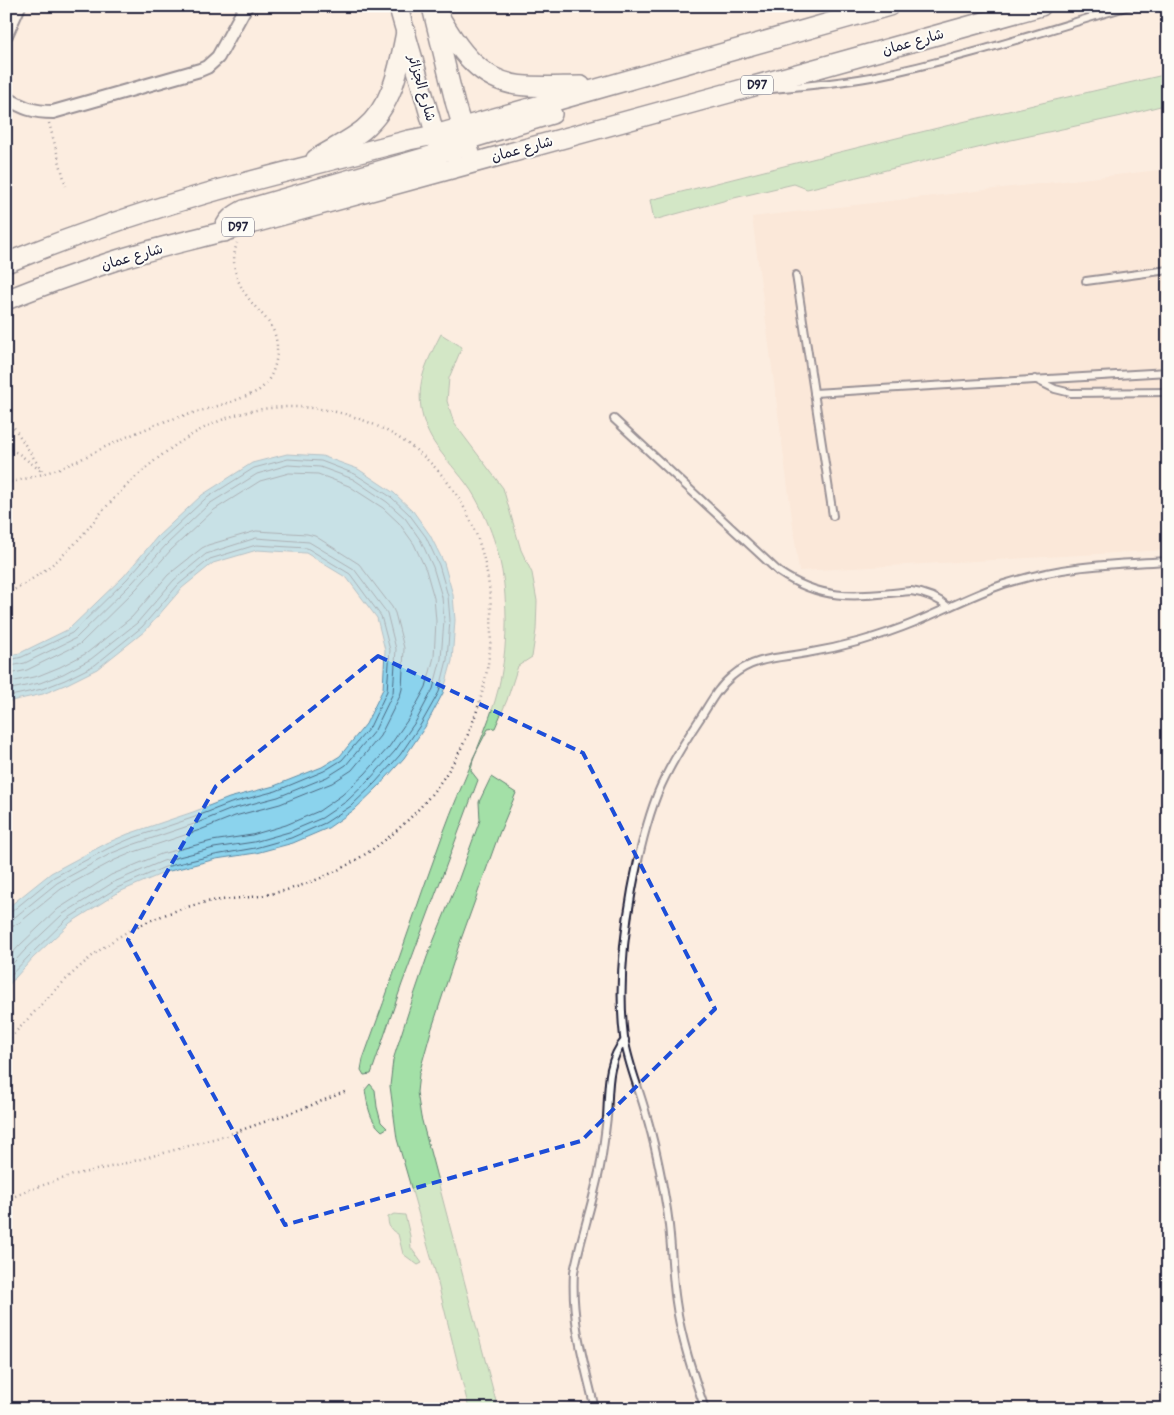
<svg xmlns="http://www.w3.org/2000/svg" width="1174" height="1415" font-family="Pangolin,'Playpen Sans Arabic',sans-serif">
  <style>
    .built { fill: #fbe2d0 }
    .green { fill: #a3e0a7; stroke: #628171 }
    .water { fill: #8bd3ed; stroke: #618ca6 }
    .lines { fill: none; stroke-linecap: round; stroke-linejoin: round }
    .shore { stroke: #4c6982; stroke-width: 1 }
    .lane-casing { stroke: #22223b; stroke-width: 10 }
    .street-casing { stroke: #22223b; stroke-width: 16 }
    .secondary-casing { stroke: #22223b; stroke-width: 21 }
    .primary-casing { stroke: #22223b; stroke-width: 22 }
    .path { stroke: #22223b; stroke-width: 2.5; stroke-dasharray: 1 4; stroke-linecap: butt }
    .lane { stroke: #fdfcf7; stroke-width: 6 }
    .street { stroke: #fdfcf7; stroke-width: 12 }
    .secondary { stroke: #fdfcf7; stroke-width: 18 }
    .primary { stroke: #fdfcf7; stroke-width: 19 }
    .marked { fill: none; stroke: #1d4ed8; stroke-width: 4; stroke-dasharray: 10 6; stroke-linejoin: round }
    .labels { text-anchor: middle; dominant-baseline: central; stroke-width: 4; stroke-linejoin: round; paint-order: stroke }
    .shield { fill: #fdfcf7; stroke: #646373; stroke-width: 1 }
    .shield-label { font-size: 12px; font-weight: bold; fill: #22223b }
    .street-label { font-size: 14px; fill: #22223b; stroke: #fdfcf7 }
  </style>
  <rect width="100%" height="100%" fill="#fcede0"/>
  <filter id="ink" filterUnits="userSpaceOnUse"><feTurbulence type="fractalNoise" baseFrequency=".02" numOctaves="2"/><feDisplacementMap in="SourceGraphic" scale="10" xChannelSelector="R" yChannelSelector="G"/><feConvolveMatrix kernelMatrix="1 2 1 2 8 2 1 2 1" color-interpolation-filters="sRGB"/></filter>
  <g filter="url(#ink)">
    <path class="built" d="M1168,169v381l-369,21 -47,-354z"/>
    <g class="green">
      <path d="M1168,74v30l-46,12 -111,24 -204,49 -13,-5 -60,14 -80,22 -4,-20c172,-44 344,-87 518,-126z"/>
      <path d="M441,334l21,13 -13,31 -2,23 7,22 49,65 18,62 11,23 5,28 -1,29 -4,27 -14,9 -11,34 -12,28 -7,1 -15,29 -2,13 7,9 -76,204 -31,90 -7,1 -3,-5 2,-11c28,-75 53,-152 81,-228 16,-44 37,-86 51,-130 10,-33 13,-71 10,-105 -2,-34 -13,-69 -30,-99 -10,-18 -26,-33 -38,-50 -17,-23 -22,-54 -11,-81 4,-11 10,-22 15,-32z"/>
      <path d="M491,777l25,16 -17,41 -39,108 -29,89 -12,43 -2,18 4,25 77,292h-29l-34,-138 -38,-132 -7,-53 3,-26 16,-50 18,-53 31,-76 22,-61 -1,-18z"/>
      <path d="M370,1084l5,6 2,17 4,15 6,6 -5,3c-13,-11 -14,-25 -17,-41z"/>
      <path d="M394,1214l11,1 5,21 1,12 11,15 -4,2 -15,-11 -5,-20c-8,-4 -10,-8 -10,-17z"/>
    </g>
    <path class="water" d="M287,454l35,2 36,13 36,24 19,18 17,24 14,28 9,32 2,25 -3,41 -9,32 -18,34 -21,31 -26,29 -24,23 -26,18 -35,15 -37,10 -40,6 -50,13 -47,20 -49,31 -37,35 -27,30v-79l45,-36 56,-30 21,-9 65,-22 36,-14 45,-12 48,-19 18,-11 26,-32 17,-35 2,-39 -8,-32 -30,-40 -41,-25 -49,-3 -44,13 -31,25 -37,43 -48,38 -30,15 -24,10 -37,8v-46l14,-3 49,-24 55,-53 33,-39 45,-42 50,-32z"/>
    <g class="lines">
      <g class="shore">
        <path d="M6,661l16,-4 50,-24 55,-54 34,-39 44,-41 49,-31 34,-9 33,2 34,13 36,23 18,17 17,23 13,28 9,31 2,24 -3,40 -8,32 -18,32 -21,31 -25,28 -24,23 -26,17 -34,15 -36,10 -40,7 -50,12 -48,21 -50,31 -37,36 -24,25"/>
        <path d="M6,667l19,-4 51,-25 56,-55 34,-38 43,-41 48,-30 31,-9 32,2 33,12 34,23 18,16 16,23 12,26 9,30 2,23 -3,39 -8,30 -17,32 -21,30 -25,28 -23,22 -25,17 -33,14 -35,10 -40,6 -51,13 -49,21 -51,32 -38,36 -19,21"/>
        <path d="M6,675l21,-5 53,-26 57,-56 34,-38 43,-40 46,-29 29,-8 29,1 31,12 34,22 16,15 15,21 12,26 8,28 2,23 -2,36 -8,30 -17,31 -20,29 -24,27 -23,21 -23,16 -33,14 -34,10 -40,6 -51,13 -50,21 -53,34 -38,36 -14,15"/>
        <path d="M6,683l32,-7 22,-9 27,-14 45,-36 36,-42 34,-27 6,-3 48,-14 51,3 8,2 44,28 33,43 3,6 9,35 -2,41 -2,7 -20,40 -28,34 -20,13 -52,21 -45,12 -35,14 -66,22 -19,8 -54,29 -42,34 -7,3 -6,1"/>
        <path d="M6,690l34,-7 23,-9 28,-15 46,-36 37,-43 32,-26 50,-16 53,4 45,27 33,44 9,36 -3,44 -18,37 -29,35 -19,12 -49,20 -46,12 -35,14 -65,22 -20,8 -55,30 -42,34 -9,2"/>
        <path d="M6,697l36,-8 23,-9 30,-15 47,-38 36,-42 32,-26 46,-14 51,3 43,26 31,42 9,34 -3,41 -17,36 -28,33 -18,11 -48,20 -45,12 -36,14 -65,22 -21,9 -55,29 -43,35 -5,1"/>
      </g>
      <g class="lane-casing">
        <g id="lane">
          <path d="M772,89c33,-3 66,-6 99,-12 87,-17 173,-46 258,-71"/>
          <path d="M796,275l37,241"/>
          <path d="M1086,281l82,-11"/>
          <path d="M1035,379l20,10 16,4 97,-1"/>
          <path d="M814,393l354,-21"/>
          <path d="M614,419l165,153c46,31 80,24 132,19 15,2 26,6 37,16"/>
          <path d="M595,1409c-11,-47 -24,-88 -21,-137 7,-35 19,-70 26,-105 3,-16 5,-33 7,-50 2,-27 -1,-55 18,-77"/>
          <path d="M705,1409c-12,-35 -24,-70 -29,-107 -5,-32 -4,-66 -10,-98 -5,-30 -11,-60 -20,-90 -7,-26 -18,-50 -22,-77 -6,-50 -1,-98 8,-147 6,-32 13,-64 25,-95 11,-27 26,-51 42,-75 10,-15 18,-32 33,-44 22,-19 48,-18 75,-23 18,-3 36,-7 54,-12 17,-5 35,-11 52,-18 31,-13 59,-28 91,-39 23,-7 47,-13 72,-16 30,-4 61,-5 92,-7"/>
        </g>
      </g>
      <g class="street-casing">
        <g id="street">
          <path d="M6,35l13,-29"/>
          <path d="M6,98c18,10 26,14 47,14l147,-42 7,-3 11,-10 28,-51"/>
        </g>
      </g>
      <g class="secondary-casing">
        <g id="secondary">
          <path d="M398,6l41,142"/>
          <path d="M432,9l23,94 18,59"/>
        </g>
      </g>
      <g class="primary-casing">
        <g id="primary">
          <path d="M433,6c23,38 44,78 94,80 18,1 36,0 54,0"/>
          <path d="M453,153l4,-8 9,-5 86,-26"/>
          <path d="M316,159c16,-10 33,-18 47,-29 30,-25 36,-62 43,-98"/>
          <path d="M224,232c1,-12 11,-17 20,-22l197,-57c12,-8 16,-13 21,-27"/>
          <path d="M6,263c69,-28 141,-53 212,-73 64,-18 128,-33 191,-50l26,-5 454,-129"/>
          <path d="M6,300c35,-14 71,-27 108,-39 46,-15 93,-24 140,-38l482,-132 305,-85"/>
        </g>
      </g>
      <g class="path">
        <path d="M49,123l17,63"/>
        <path d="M6,415l38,59"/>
        <path d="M6,448l12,5 23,18"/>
        <path d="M6,483c21,-4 42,-10 62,-18 15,-6 29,-15 44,-21 16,-8 33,-15 49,-21 27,-10 56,-15 83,-26 5,-2 10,-4 14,-6 15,-10 22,-35 18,-52 -2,-11 -9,-20 -17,-28 -18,-20 -31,-41 -22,-68"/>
        <path d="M6,594c20,-10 41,-24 57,-39 14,-12 25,-27 37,-41 38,-44 93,-91 151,-103 43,-9 89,-3 128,16 115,55 135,197 90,305 -14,32 -34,61 -58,85 -41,41 -94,69 -151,79 -16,2 -32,3 -48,5 -22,4 -44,12 -65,21 -58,25 -98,76 -141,120"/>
        <path d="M6,1200l23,-10 44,-15 42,-9 56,-15 56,-16 80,-28 40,-16"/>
      </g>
      <use href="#lane" class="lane"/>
      <use href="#street" class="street"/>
      <use href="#secondary" class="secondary"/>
      <use href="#primary" class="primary"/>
    </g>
  </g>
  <path d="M0 0H1174V1415H0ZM378,656l205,97 132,256 -134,132 -296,84 -157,-285 88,-154z" fill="#fcede0" fill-opacity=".55" fill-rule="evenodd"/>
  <path class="marked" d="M378,656l205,97 132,256 -134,132 -296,84 -157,-285 88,-154z"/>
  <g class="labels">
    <g class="shield">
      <rect x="741" y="75.5" width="32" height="19" rx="4"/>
      <rect x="222" y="217.5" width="32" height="19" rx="4"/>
    </g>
    <g class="shield-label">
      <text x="757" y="85">D97</text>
      <text x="238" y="227">D97</text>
    </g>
    <g class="street-label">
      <text transform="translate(913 42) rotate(-16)">شارع عمان</text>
      <text transform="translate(422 88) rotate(74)">شارع الجزائر</text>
      <text transform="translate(522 149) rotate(-15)">شارع عمان</text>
      <text transform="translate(132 257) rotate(-16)">شارع عمان</text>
    </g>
  </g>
  <rect width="1174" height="1415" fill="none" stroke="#fdfcf7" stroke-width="25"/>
  <rect x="12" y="12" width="1149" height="1390" fill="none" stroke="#22223b" stroke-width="2" filter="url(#ink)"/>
</svg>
